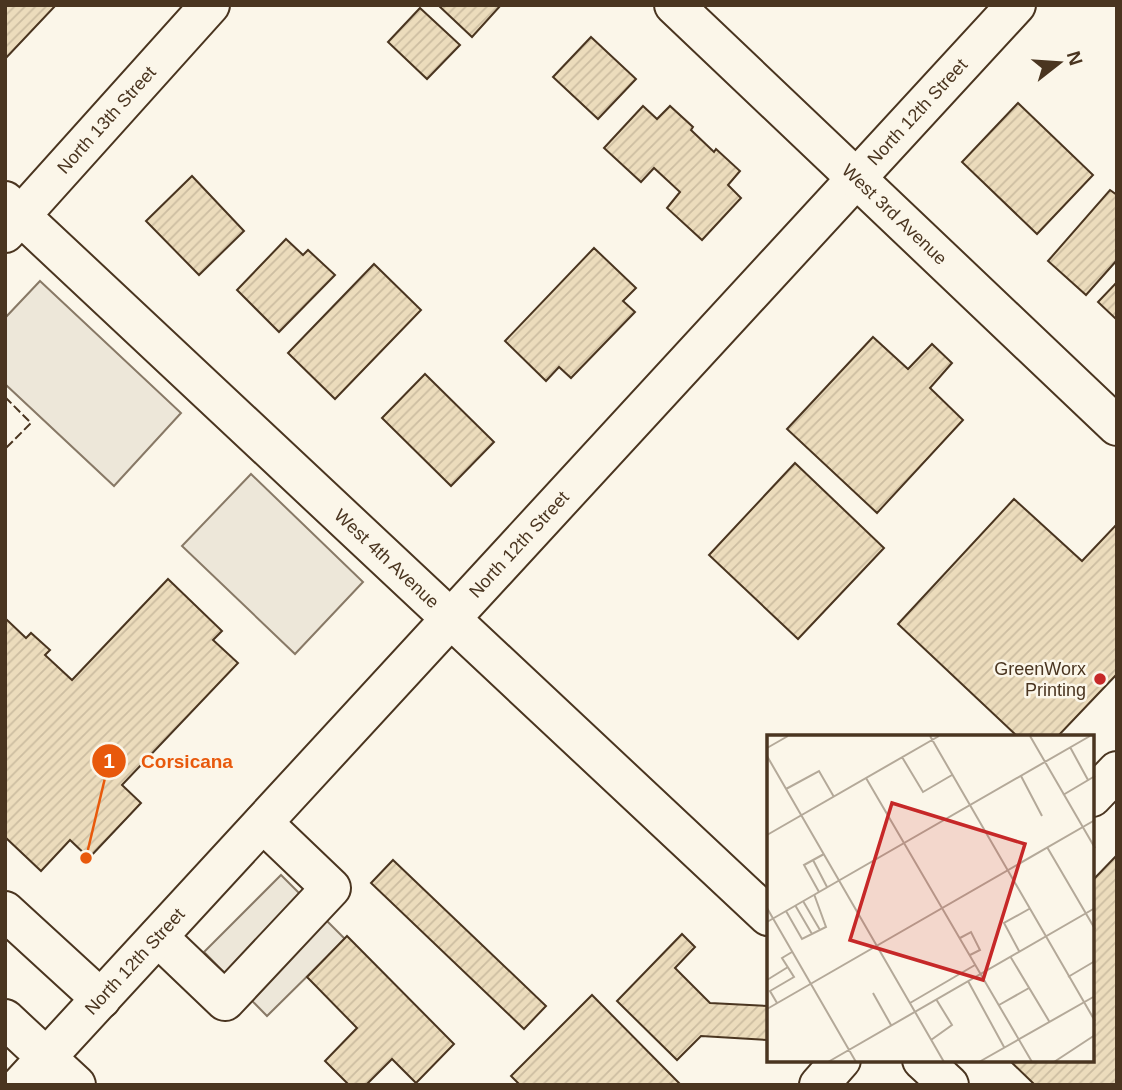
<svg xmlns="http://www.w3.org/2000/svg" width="1122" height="1090" font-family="Helvetica,sans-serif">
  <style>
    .parking { fill: #ede7d9; stroke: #887966; stroke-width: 2 }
    .building { fill: url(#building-hatch); stroke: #4a3520; stroke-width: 2 }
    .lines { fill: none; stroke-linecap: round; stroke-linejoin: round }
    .minor-casing { stroke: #4a3520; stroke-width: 42 }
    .major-casing { stroke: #4a3520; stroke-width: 42 }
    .minor { stroke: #fbf6e9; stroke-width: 38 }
    .major { stroke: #fbf6e9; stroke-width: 38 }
    .fence { stroke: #4a3520; stroke-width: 2; stroke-dasharray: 9 3.5; stroke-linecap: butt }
    .poi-dot { fill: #c62828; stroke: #fbf6e9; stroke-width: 2.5 }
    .labels { text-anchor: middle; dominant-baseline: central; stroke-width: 5; stroke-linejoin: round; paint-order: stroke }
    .street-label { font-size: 18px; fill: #4a3520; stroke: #fbf6e9 }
    .poi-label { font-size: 18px; fill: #4a3520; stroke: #fbf6e9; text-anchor: end }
    .inset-road { fill: none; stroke: #b4a999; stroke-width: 2 }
    .view { fill: #c62828; fill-opacity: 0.15; stroke: #c62828; stroke-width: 3.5 }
    .inset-edge { fill: none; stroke: #4a3520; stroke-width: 3.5 }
    .leader { fill: none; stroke: #e8590c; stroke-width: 2.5 }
    .callout-dot { fill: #e8590c; stroke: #fbf6e9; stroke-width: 2.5 }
    .mark-label { font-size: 21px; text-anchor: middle; font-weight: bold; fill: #fff }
    .callout-label { font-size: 19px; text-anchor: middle; font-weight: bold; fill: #e8590c; stroke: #fbf6e9; stroke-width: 5; stroke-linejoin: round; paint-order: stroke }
  </style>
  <defs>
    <pattern id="building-hatch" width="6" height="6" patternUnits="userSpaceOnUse" patternTransform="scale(1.75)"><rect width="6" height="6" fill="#ecdcbc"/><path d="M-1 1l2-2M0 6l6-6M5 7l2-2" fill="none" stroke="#ccbda1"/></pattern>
  </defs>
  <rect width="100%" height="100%" fill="#fbf6e9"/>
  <g class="parking">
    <path d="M40,281l141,132 -67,73 -109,-102v-66z"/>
    <path d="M251,474l112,108 -68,72 -113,-108z"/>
    <path d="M281,875l64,64 -78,77 -63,-64z"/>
  </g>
  <g class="building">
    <path d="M5,5h51l-51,54z"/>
    <path d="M438,5h63l-29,32z"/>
    <path d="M420,8l40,37 -33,34 -39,-37z"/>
    <path d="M591,37l45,42 -38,40 -45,-42z"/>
    <path d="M1018,103l75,72 -56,59 -75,-72z"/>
    <path d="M643,106l14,13 13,-13 23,21 -2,3 23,22 2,-3 24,22 -12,14 13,13 -39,42 -35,-32 13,-16 -26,-24 -13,14 -37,-34z"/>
    <path d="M192,176l52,55 -45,44 -53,-54z"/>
    <path d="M1110,190l7,5v65l-31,35 -38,-34z"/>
    <path d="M286,239l17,16 5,-5 27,25 -56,57 -42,-42z"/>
    <path d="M594,248l42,40 -13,13 12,11 -64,66 -12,-11 -13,14 -41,-40z"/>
    <path d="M374,264l47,46 -86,89 -47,-46z"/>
    <path d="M1117,282v38l-19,-18z"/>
    <path d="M873,337l35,32 24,-25 20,19 -22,25 33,32 -86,93 -90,-84z"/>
    <path d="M425,374l69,68 -43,44 -69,-68z"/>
    <path d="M795,463l89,85 -86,91 -89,-84z"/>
    <path d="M1014,499l68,62 35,-37v150l-59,62h-41l-119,-112z"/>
    <path d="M168,579l54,52 -9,9 25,23 -116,122 19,18 -52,55 -19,-18 -29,31 -36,-34v-219l21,20 5,-5 19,17 -5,5 27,25z"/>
    <path d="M1117,855v230h-82l-26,-25h83v-179z"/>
    <path d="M393,860l153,146 -22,23 -153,-146z"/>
    <path d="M682,934l13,13 -20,21 35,35 58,3v34l-67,-4 -24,24 -60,-59z"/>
    <path d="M347,936l107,108 -38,39 -24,-24 -26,26h-17l-24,-24 32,-33 -50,-51z"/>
    <path d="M592,995l89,90h-161l-9,-9z"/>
  </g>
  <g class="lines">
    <g class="minor-casing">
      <g id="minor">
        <path id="s1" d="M5,201l763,715"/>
        <path id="s2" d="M5,233l205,-228"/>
        <path d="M1092,797l25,-26"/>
        <path d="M5,911l96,88"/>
        <path d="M158,937l67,64 106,-113 -68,-65"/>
        <path d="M5,1019l71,66"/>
        <path d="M922,1060l27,25"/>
        <path id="s3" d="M21,1085l995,-1080"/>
        <path d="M819,1085l22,-25"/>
      </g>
    </g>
    <g class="major-casing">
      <g id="major">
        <path id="s4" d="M674,5l443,421"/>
      </g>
    </g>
    <use href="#minor" class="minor"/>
    <use href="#major" class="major"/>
    <path class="fence" d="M5,397l26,26 -26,26"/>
  </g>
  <circle class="poi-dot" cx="1100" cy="679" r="7"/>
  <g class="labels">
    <g class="street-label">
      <text stroke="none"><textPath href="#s3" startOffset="1323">North 12th Street</textPath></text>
      <text stroke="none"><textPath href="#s2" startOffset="152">North 13th Street</textPath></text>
      <text stroke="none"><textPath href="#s4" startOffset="304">West 3rd Avenue</textPath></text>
      <text stroke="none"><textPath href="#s3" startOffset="735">North 12th Street</textPath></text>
      <text stroke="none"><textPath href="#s1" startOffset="523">West 4th Avenue</textPath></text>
      <text stroke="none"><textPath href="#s3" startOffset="168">North 12th Street</textPath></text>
    </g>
    <g class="poi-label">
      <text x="1086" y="669">GreenWorx<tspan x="1086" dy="21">Printing</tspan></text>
    </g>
  </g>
  <g transform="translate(767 735)">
    <rect width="327" height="327" fill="#fbf6e9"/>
    <path class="inset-road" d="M163,1l165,285M263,1l65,112M303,12l18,33M0,13l21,-12M0,21l177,306M135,22l21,35 29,-17M254,41l21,40M99,43l166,284M19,54l33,-18 15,26M296,60l32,-19M0,100l172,-99M280,112l48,82M46,125l14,27M52,157l-15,-27 20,-11M36,166l17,29M28,170l17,29M0,173l89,154M19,176l16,28 24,-12 -12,-33M0,187l323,-186M193,203l11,-6 9,18 -10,5M252,216l-15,-28 25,-14M243,221l39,65M301,242l27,-16M0,245l21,-13M201,246l36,66M106,258l18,32M10,268l-7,-12 24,-14 -12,-19 10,-6M143,268l65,-38M232,270l30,-17M0,274l328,-189M164,305l21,-15 -16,-26M61,327l267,-154M212,327l116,-66M287,327l41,-27"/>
    <path class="view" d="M125,68l133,41 -42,136 -133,-40z"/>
    <rect width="327" height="327" class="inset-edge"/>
  </g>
  <path class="leader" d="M86 858L109 761"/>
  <g class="callout-dot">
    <circle cx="86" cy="858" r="7"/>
    <circle cx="109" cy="761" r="18"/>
  </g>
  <g class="mark-label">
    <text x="109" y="768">1</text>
  </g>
  <g class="callout-label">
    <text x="187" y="768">Corsicana</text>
  </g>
  <rect width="1122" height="1090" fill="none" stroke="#4a3520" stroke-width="14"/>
  <g transform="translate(1059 63) rotate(73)" stroke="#fbf6e9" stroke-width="5" paint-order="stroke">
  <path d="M0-5L12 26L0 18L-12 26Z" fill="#4a3520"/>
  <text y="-10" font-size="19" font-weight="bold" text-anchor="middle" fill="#4a3520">N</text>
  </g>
</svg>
